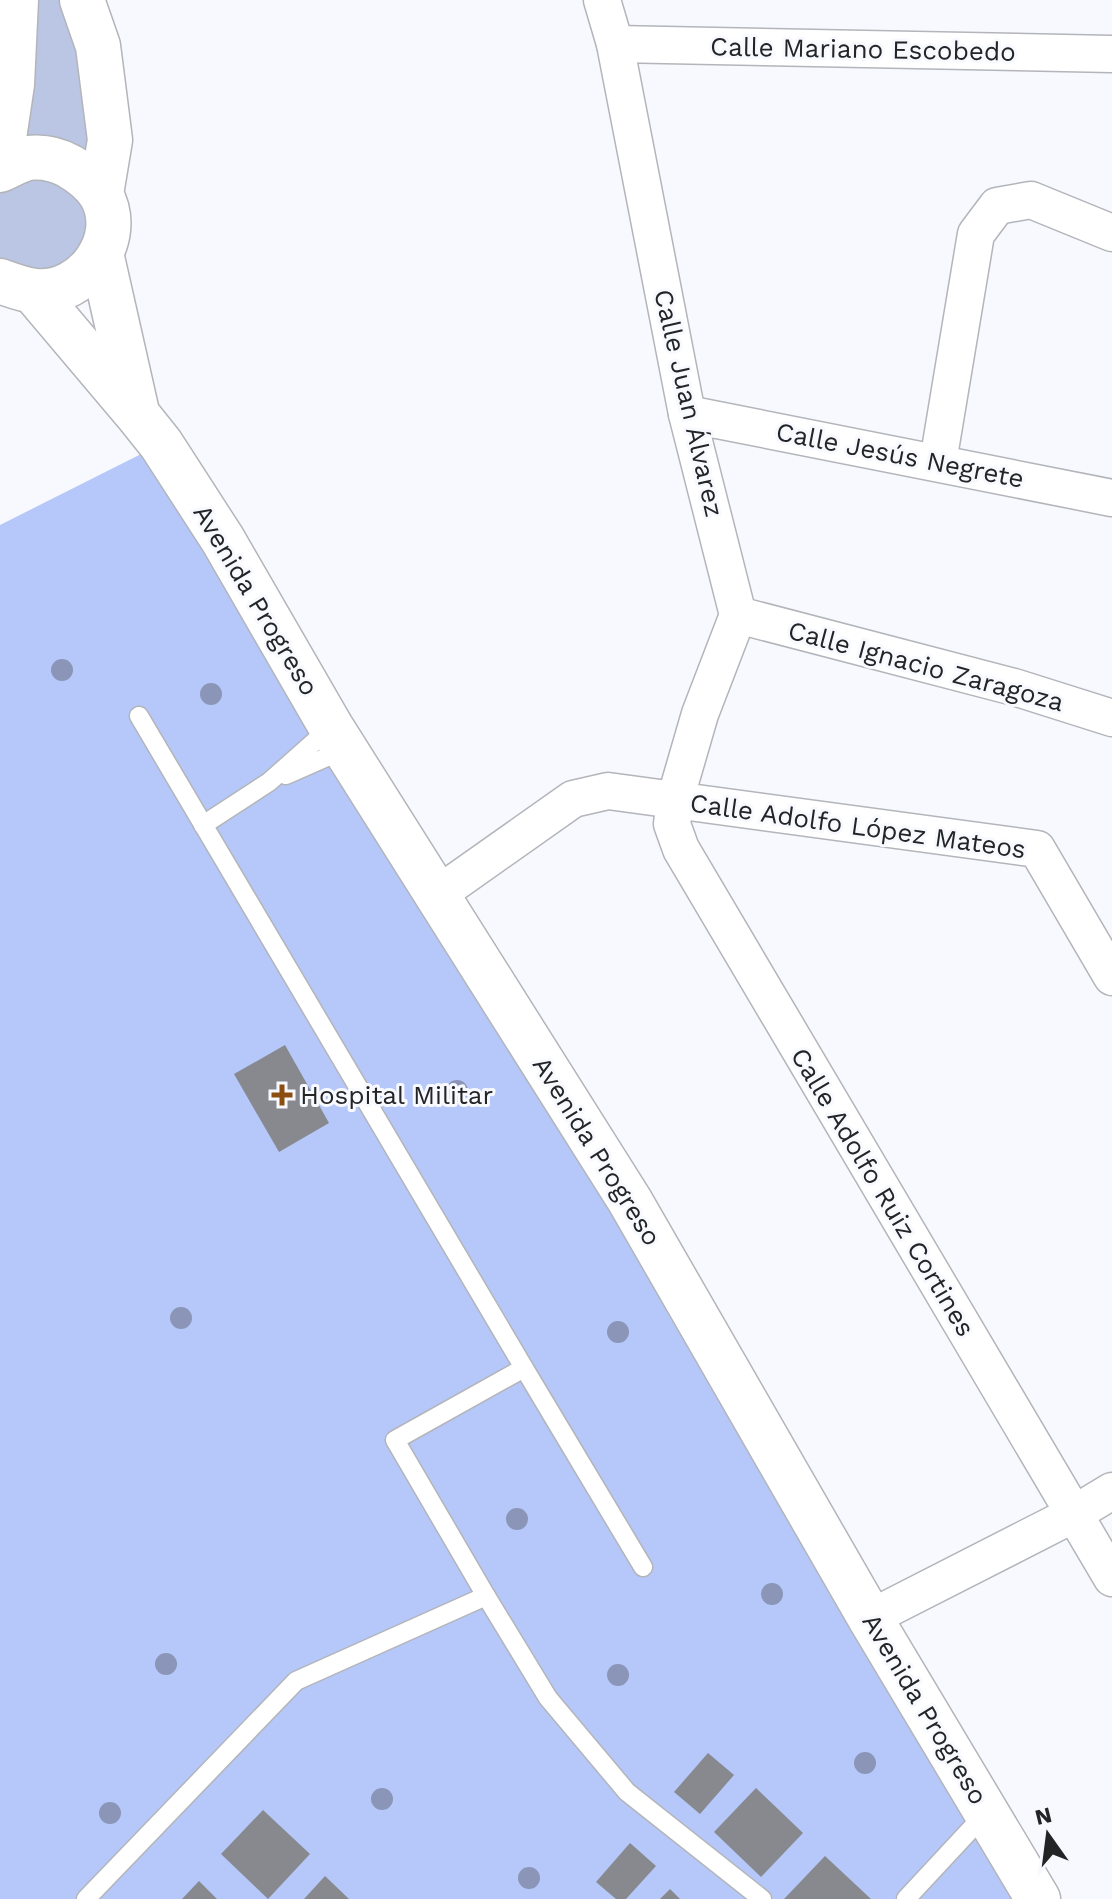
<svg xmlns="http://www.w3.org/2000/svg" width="1112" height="1899" font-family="'Work Sans',sans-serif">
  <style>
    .green { fill: #bac6e4 }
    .forest { fill: #b5c8f9 }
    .building { fill: #87898e }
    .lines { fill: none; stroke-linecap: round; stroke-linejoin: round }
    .service-casing { stroke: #b3b5ba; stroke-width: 21 }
    .minor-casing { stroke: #b3b5ba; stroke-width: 39 }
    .tertiary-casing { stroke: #b3b5ba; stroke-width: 47 }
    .service { stroke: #fff; stroke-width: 18 }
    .minor { stroke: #fff; stroke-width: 36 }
    .tertiary { stroke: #fff; stroke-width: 44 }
    .tree { fill: #8a95b8 }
    .poi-dot { fill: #8b4d10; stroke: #f7f9ff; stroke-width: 3 }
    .labels { text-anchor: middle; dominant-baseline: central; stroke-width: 6; stroke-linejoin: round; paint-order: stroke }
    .street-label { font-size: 26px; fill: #232426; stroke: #f7f9ff }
    .poi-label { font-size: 26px; fill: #232426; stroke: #f7f9ff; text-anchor: start }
  </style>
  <rect width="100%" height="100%" fill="#f7f9ff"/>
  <path class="green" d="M16,0h66l16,46 -8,224 -90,11v-109z"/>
  <path class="forest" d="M161,444l876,1455h-1037v-1374z"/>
  <g class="building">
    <path d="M285,1045l44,78 -50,29 -45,-78z"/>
    <path d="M708,1753l26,22 -34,39 -26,-22z"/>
    <path d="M756,1788l47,45 -42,44 -47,-45z"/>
    <path d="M263,1810l47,44 -42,45 -47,-45z"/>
    <path d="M630,1843l26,23 -30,33h-10l-20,-17z"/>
    <path d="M825,1856l46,43h-87z"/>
    <path d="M325,1876l24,23h-45z"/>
    <path d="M199,1881l18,18h-35z"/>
    <path d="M670,1889l10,10h-20z"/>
  </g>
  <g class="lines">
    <g class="service-casing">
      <g id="service">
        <path d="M139,716l385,652 -129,72 91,156"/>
        <path d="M286,775l59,-26"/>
        <path d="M203,825l66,-43 62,-55"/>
        <path d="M524,1368l119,199"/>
        <path d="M86,1899l210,-218 190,-85 62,102 79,94 135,107"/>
        <path d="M906,1899l79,-85"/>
      </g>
    </g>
    <g class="minor-casing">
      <g id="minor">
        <path d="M602,0l13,44 72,370 51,201 -38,99 -25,86 -3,24 9,25 431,729"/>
        <path d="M615,44l497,10"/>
        <path d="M687,414l425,84"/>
        <path d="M938,462l38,-228 21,-28 34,-6 81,33"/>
        <path d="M738,615l276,72 98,31"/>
        <path d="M437,895l136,-96 35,-8 429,58 75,128"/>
        <path d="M870,1618l204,-104 38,-23"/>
      </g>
    </g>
    <g class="tertiary-casing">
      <g id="tertiary">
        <path d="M82,0l16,46 12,94 -9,54"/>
        <path d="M0,165l12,-81 4,-84"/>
        <path d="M0,170c9,-4 19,-10 28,-12 15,-2 28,1 41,8 12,7 25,17 32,29 25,44 -17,101 -66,96 -11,-1 -24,-6 -35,-10"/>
        <path d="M101,253l35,155"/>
        <path d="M34,292l103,122 24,30 62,96 108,187 299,474 240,417 168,281"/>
      </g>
    </g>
    <use href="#service" class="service"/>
    <use href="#minor" class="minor"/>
    <use href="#tertiary" class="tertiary"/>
  </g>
  <g class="tree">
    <circle cx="62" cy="670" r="11"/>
    <circle cx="211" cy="694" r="11"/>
    <circle cx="457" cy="1091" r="11"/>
    <circle cx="181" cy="1318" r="11"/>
    <circle cx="618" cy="1332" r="11"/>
    <circle cx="517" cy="1519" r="11"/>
    <circle cx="772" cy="1594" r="11"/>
    <circle cx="166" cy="1664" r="11"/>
    <circle cx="618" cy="1675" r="11"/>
    <circle cx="865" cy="1763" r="11"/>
    <circle cx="382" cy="1799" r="11"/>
    <circle cx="110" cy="1813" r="11"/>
    <circle cx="529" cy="1878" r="11"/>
  </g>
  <path class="poi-dot" d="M278 1083h8v8h8v8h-8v8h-8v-8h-8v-8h8z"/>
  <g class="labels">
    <g class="street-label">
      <text transform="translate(863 49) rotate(1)">Calle Mariano Escobedo</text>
      <text transform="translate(689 403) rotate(77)">Calle Juan Álvarez</text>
      <text transform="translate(900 455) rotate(11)">Calle Jesús Negrete</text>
      <text transform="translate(256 600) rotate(59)">Avenida Progreso</text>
      <text transform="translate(926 666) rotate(15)">Calle Ignacio Zaragoza</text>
      <text transform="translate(858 826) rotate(8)">Calle Adolfo López Mateos</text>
      <text transform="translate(597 1151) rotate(58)">Avenida Progreso</text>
      <text transform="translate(883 1192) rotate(59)">Calle Adolfo Ruiz Cortines</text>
      <text transform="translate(925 1709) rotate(59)">Avenida Progreso</text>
    </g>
    <g class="poi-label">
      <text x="300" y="1095">Hospital Militar</text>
    </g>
  </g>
  <g transform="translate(1048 1835) rotate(346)" stroke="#f7f9ff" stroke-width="6" paint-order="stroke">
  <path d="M0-6L14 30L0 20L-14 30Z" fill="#232426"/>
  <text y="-12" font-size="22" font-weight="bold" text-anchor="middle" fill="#232426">N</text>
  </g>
</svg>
